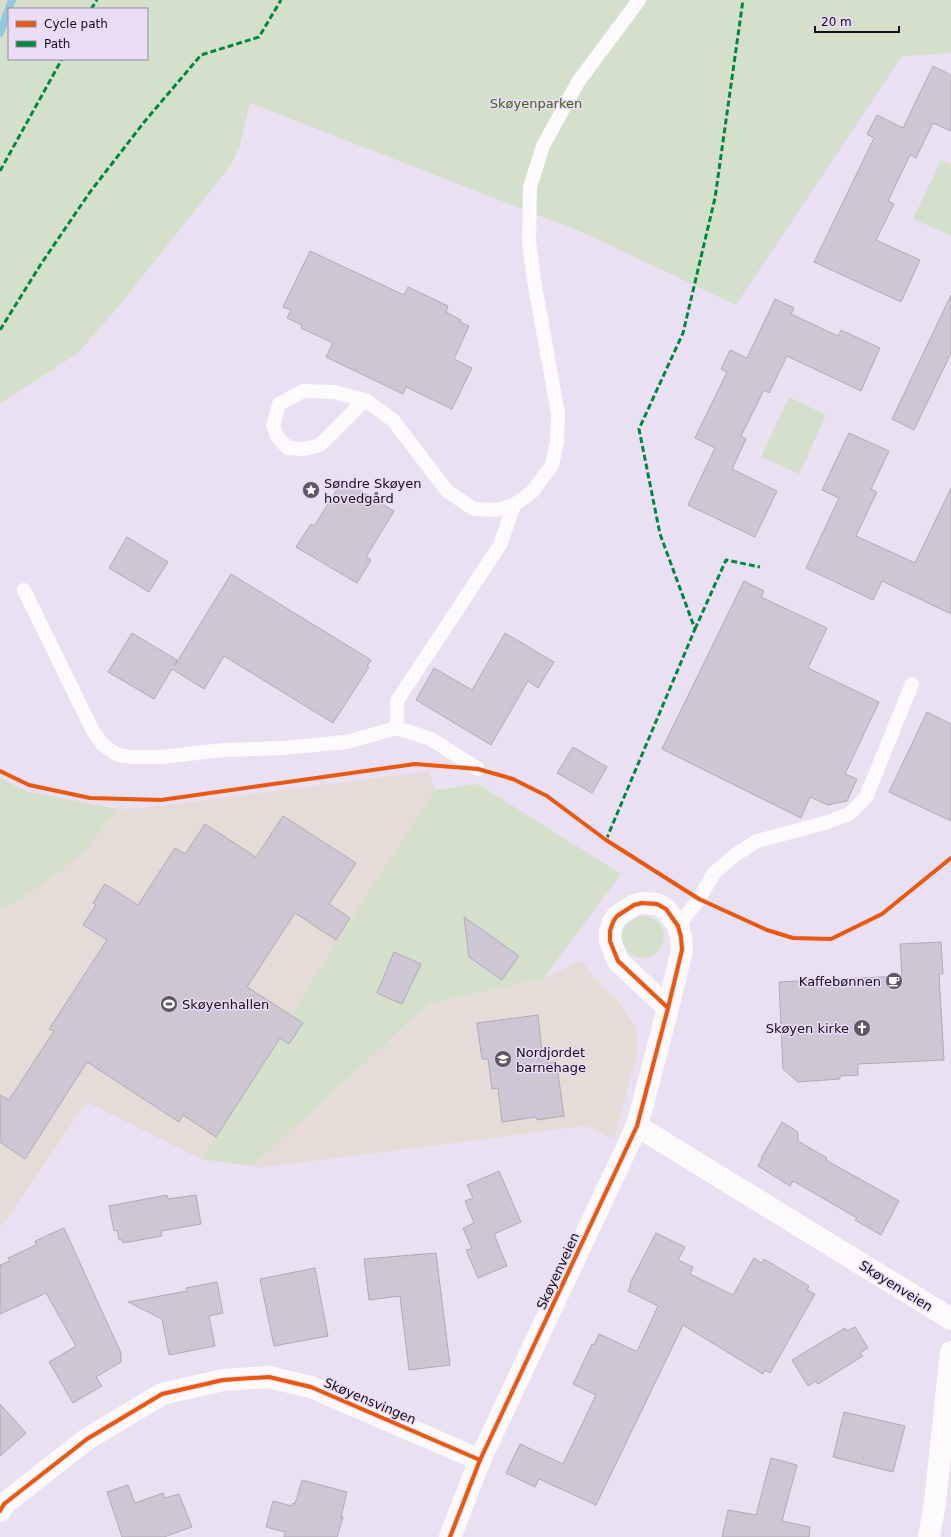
<svg xmlns="http://www.w3.org/2000/svg" width="951" height="1537" font-family="'DejaVu Sans',sans-serif">
  <style>
    .education { fill: #e5dcd7 }
    .green { fill: #d5e0cc; fill-rule: evenodd }
    .lines { fill: none; stroke-linecap: round; stroke-linejoin: round }
    .stream { stroke: #96c8db; stroke-width: 8 }
    .building { fill: #cdc7d3; stroke: #b0aab6 }
    .service { stroke: #fcfafd; stroke-width: 14 }
    .minor { stroke: #fcfafd; stroke-width: 22 }
    .quiet { stroke: #00873e; stroke-width: 3; stroke-dasharray: 6 3; stroke-linecap: butt }
    .cycleway-casing { stroke: #eadbf7; stroke-width: 6 }
    .cycleway { stroke: #e8590c; stroke-width: 4 }
    .labels { text-anchor: middle; dominant-baseline: central; stroke-width: 3; stroke-linejoin: round; paint-order: stroke }
    .park-label { font-size: 13px; fill: #3e6216; stroke: #eadbf7 }
    .poi-label { font-size: 13px; fill: #130e18; stroke: #eadbf7; text-anchor: start }
    .street-label { font-size: 13px; fill: #130e18; stroke: #eadbf7 }
  </style>
  <rect width="100%" height="100%" fill="#e9e1f1"/>
  <g class="education">
    <path d="M429,771l6,19 -234,369 -114,-57 -87,126v-317l41,-25 39,-30 38,-47 25,-1z"/>
    <path d="M582,960l7,12 31,31 16,25 2,23 -24,88 -29,-13 -326,42 -7,-2 180,-163 111,-24z"/>
  </g>
  <g class="green">
    <path d="M0,0h951v53l-49,3 -166,249 -152,-72 -334,-130 -11,46 -11,20 -109,137 -41,47 -78,51zM9,9h138v50h-138z"/>
    <path d="M941,160l10,4v72l-38,-17z"/>
    <path d="M789,397l37,18 -27,59 -38,-17z"/>
    <path d="M0,778l26,13 92,18 -38,47 -39,30 -41,25z"/>
    <path d="M478,784l143,90 -78,105 -112,24 -179,163 -51,-7 149,-238 85,-131z"/>
    <circle cx="643" cy="937" r="21"/>
  </g>
  <g class="lines">
    <path class="stream" d="M0,33l12,-33"/>
  </g>
  <g class="building">
    <path d="M933,66l18,9v56l-18,-8 -17,35 -6,-3 -22,46 6,3 -18,36 44,20 -19,42 -87,-40 60,-124 -7,-4 10,-19 26,13z"/>
    <path d="M310,251l94,44 4,-8 40,19 -2,6 15,8 -1,2 9,4 -15,33 18,9 -20,41 -46,-22 -3,7 -77,-37 7,-14 -32,-15 1,-3 -15,-7 4,-8 -8,-3z"/>
    <path d="M951,295v58l-37,77 -22,-11z"/>
    <path d="M775,299l19,9 -3,6 47,22 3,-6 39,18 -19,43 -74,-35 -18,37 -5,-3 -23,46 5,3 -14,30 45,22 -22,46 -67,-32 27,-57 -20,-10 32,-66 -6,-3 9,-19 17,8z"/>
    <path d="M849,433l40,18 -18,38 6,3 -21,44 59,27 36,-75v126l-69,-33 -9,19 -67,-32 33,-70 -17,-8z"/>
    <path d="M343,480l51,31 -28,46 5,3 -14,23 -61,-36 15,-23 3,2z"/>
    <path d="M127,537l41,25 -19,30 -40,-24z"/>
    <path d="M231,574l140,86 -4,6 2,1 -36,56 -109,-67 -20,33 -32,-20 -18,30 -46,-27 24,-39 45,27 -2,5z"/>
    <path d="M744,581l20,10 -3,6 66,31 -19,40 71,34 -34,72 12,5 -10,22 -19,4 -18,-8 -9,21 -139,-69z"/>
    <path d="M505,633l49,29 -16,26 -10,-7 -37,64 -75,-45 18,-32 38,22z"/>
    <path d="M927,712l24,12v97l-62,-29z"/>
    <path d="M573,747l34,20 -15,26 -35,-20z"/>
    <path d="M283,816l73,47 -27,41 21,14 -14,22 -41,-27 -48,74 56,36 -14,21 -9,-6 -64,99 -33,-22 -4,7 -92,-60 -62,97 -25,-17v-47l9,5 45,-69 -5,-2 58,-89 -24,-15 13,-20 -3,-2 12,-19 33,21 37,-57 10,6 20,-30 51,33z"/>
    <path d="M464,917l55,39 -17,24 -33,-23z"/>
    <path d="M941,942l2,32h-4l5,86 -86,4v11l-18,1v3l-42,3 -15,-13 -4,-87 123,-6 -2,-32z"/>
    <path d="M394,952l27,12 -19,40 -25,-11z"/>
    <path d="M538,1015l4,36 5,-1 1,14 8,-4 8,56 -27,4 -1,-3 -34,5 -4,-34 -6,1 -4,-30h-6l-5,-36z"/>
    <path d="M782,1122l16,10v9l29,17 -1,2 73,41 -18,34 -26,-15 2,-2 -64,-37 -3,5 -32,-20 4,-7 -1,-1z"/>
    <path d="M499,1171l22,51 -27,12 13,32 -29,12 -12,-28 6,-1 -9,-21 11,-5 -9,-22 8,-3 -6,-13z"/>
    <path d="M167,1195l1,4 28,-4 5,29 -40,7 1,5 -39,7v-3h-4l-2,-10 -3,1 -5,-25z"/>
    <path d="M64,1228l57,125v9l-25,15 6,9 -29,17 -24,-41 27,-16 -30,-53 -46,21v-49l10,-4 -2,-3 28,-13 -1,-4z"/>
    <path d="M656,1233l29,14 -7,13 15,7 -3,7 43,21 21,-37 8,5 2,-4 45,27 -2,4 8,4 -45,79 -5,-3 -2,4 -80,-49 -87,180 -57,-26 -4,8 -29,-14 14,-29 43,20 33,-69 -23,-11 19,-40 2,1 5,-11 37,17 2,-2 20,-43 -30,-15 3,-7 -1,-1z"/>
    <path d="M436,1253l14,112 -41,5 -9,-74 -31,4 -5,-41z"/>
    <path d="M315,1268l13,68 -54,10 -14,-67z"/>
    <path d="M217,1282l6,31 -14,3 6,30 -46,9 -7,-36 -34,-17 59,-11 -1,-3z"/>
    <path d="M855,1327l13,21 -8,5 3,3 -45,28 -2,-3 -8,5 -16,-26 53,-32 2,3z"/>
    <path d="M0,1404l26,29 -26,23z"/>
    <path d="M844,1412l61,14 -12,46 -60,-15z"/>
    <path d="M771,1458l26,7 -15,56 28,6 -1,10h-87l6,-27 28,5z"/>
    <path d="M302,1480l45,12 -6,25h2l-6,20h-53l1,-5 -19,-5 7,-26 19,5 1,-3 2,1z"/>
    <path d="M128,1485l7,18 28,-10 2,5 14,-4 13,33 -28,10h-42l-15,-45z"/>
  </g>
  <g class="lines">
    <g class="service">
      <path d="M365,400l-45,45 -16,4 -16,-1 -10,-10 -5,-12 6,-22 24,-13 31,1 31,8 28,20 54,71 27,18 23,1 17,-5 18,-13 20,-27 5,-24 1,-27 -24,-134 -5,-39 1,-54 13,-41 35,-64 61,-82"/>
      <path d="M24,590l69,141 10,14 15,10 15,2h28l63,-7 60,-2 62,-6 51,-14"/>
      <path d="M478,769l-47,-30 -34,-11v-27l103,-156 14,-40"/>
      <path d="M678,926l21,-27 15,-26 21,-18 22,-14 71,-19 21,-8 17,-17 46,-113"/>
    </g>
    <g class="minor">
      <path d="M637,1126l314,193"/>
      <path d="M0,1511l4,-7 83,-65 75,-45 61,-14 46,-3 42,10 169,73"/>
      <path d="M450,1537l30,-77 157,-334 31,-118 14,-58 -1,-13 -3,-11 -12,-17 -9,-5 -15,-1 -8,2 -17,11 -4,6 -3,9v10l8,20 50,47"/>
      <path d="M929,1537l6,-35 16,-150"/>
    </g>
    <g class="quiet">
      <path d="M91,9l6,-9"/>
      <path d="M0,171l62,-112"/>
      <path d="M0,330l41,-66 49,-72 55,-71 56,-66 58,-18 22,-37"/>
      <path d="M695,629l31,-69 34,7"/>
      <path d="M606,840l89,-211 -35,-95 -21,-105 44,-96 32,-135 28,-198"/>
    </g>
    <g class="cycleway-casing">
      <g id="cycleway">
        <path d="M0,771l29,14 61,13 71,2 254,-36 63,5 35,10 34,17 59,44 93,59 68,31 26,8 38,1 51,-25 69,-56"/>
        <path d="M0,1511l4,-7 83,-65 75,-45 61,-14 46,-3 42,10 169,73"/>
        <path d="M450,1537l30,-77 157,-334 31,-118 14,-58 -1,-13 -3,-11 -12,-17 -9,-5 -15,-1 -8,2 -17,11 -4,6 -3,9v10l8,20 50,47"/>
      </g>
    </g>
    <use href="#cycleway" class="cycleway"/>
  </g>
  <defs>
    <g id="sight-disc" transform="scale(0.9)"><circle r="9.5" fill="#5e5864" stroke="#eadbf7"/><path d="M0-6L1.8-2.2L6-1.7L2.9 1.2L3.7 5.4L0 3.3L-3.7 5.4L-2.9 1.2L-6-1.7L-1.8-2.2Z" fill="#fff"/></g>
    <g id="cafe-disc" transform="scale(0.9)"><circle r="9.5" fill="#5e5864" stroke="#eadbf7"/><path d="M-5.5-4.5H6V0H3Q3 3.5 0 3.5H-2.5Q-5.5 3.5-5.5 0ZM3-3.2v2h1.7v-2ZM-6 4.5H4V6H-6Z" fill="#fff"/></g>
    <g id="stadium-disc" transform="scale(0.9)"><circle r="9.5" fill="#5e5864" stroke="#eadbf7"/><path d="M0-5a6.5 5 0 1 0 0 10a6.5 5 0 1 0 0-10ZM-3.5-1.8h7v3.6h-7Z" fill="#fff"/></g>
    <g id="church-disc" transform="scale(0.9)"><circle r="9.5" fill="#5e5864" stroke="#eadbf7"/><path d="M-1.2-6h2.4v3.5h3.3v2.4h-3.3V6h-2.4V-.1h-3.3v-2.4h3.3Z" fill="#fff"/></g>
    <g id="school-disc" transform="scale(0.9)"><circle r="9.5" fill="#5e5864" stroke="#eadbf7"/><path d="M0-5L7-2L0 1L-7-2ZM-4 1L0 2.5L4 1V4Q0 6-4 4Z" fill="#fff"/></g>
  </defs>
  <g fill-rule="evenodd">
    <use href="#sight-disc" x="311" y="490"/>
    <use href="#cafe-disc" x="894" y="981"/>
    <use href="#stadium-disc" x="169" y="1004"/>
    <use href="#church-disc" x="862" y="1028"/>
    <use href="#school-disc" x="503" y="1059"/>
  </g>
  <g class="labels">
    <g class="park-label">
      <text x="536" y="103">Skøyenparken</text>
    </g>
    <g class="poi-label">
      <text x="324" y="483">Søndre Skøyen<tspan x="324" dy="15">hovedgård</tspan></text>
      <text x="881" y="981" text-anchor="end">Kaffebønnen</text>
      <text x="182" y="1004">Skøyenhallen</text>
      <text x="849" y="1028" text-anchor="end">Skøyen kirke</text>
      <text x="516" y="1052">Nordjordet<tspan x="516" dy="15">barnehage</tspan></text>
    </g>
    <g class="street-label">
      <text transform="translate(558 1271) rotate(-65)">Skøyenveien</text>
      <text transform="translate(896 1286) rotate(32)">Skøyenveien</text>
      <text transform="translate(370 1401) rotate(23)">Skøyensvingen</text>
    </g>
  </g>
  <rect x="8" y="8" width="140" height="52" fill="#eadbf7" stroke="#94899e"/>
  <rect x="16" y="21" width="20" height="6" fill="#e8590c" stroke="#94899e"/>
  <text x="44" y="28" font-size="12" fill="#130e18">Cycle path</text>
  <rect x="16" y="41" width="20" height="6" fill="#00873e" stroke="#94899e"/>
  <text x="44" y="48" font-size="12" fill="#130e18">Path</text>
  <path d="M815 26v6h84v-6" fill="none" stroke="#130e18" stroke-width="2"/>
  <text x="821" y="26" font-size="12" fill="#130e18" stroke="#eadbf7" stroke-width="3" paint-order="stroke">20 m</text>
</svg>
